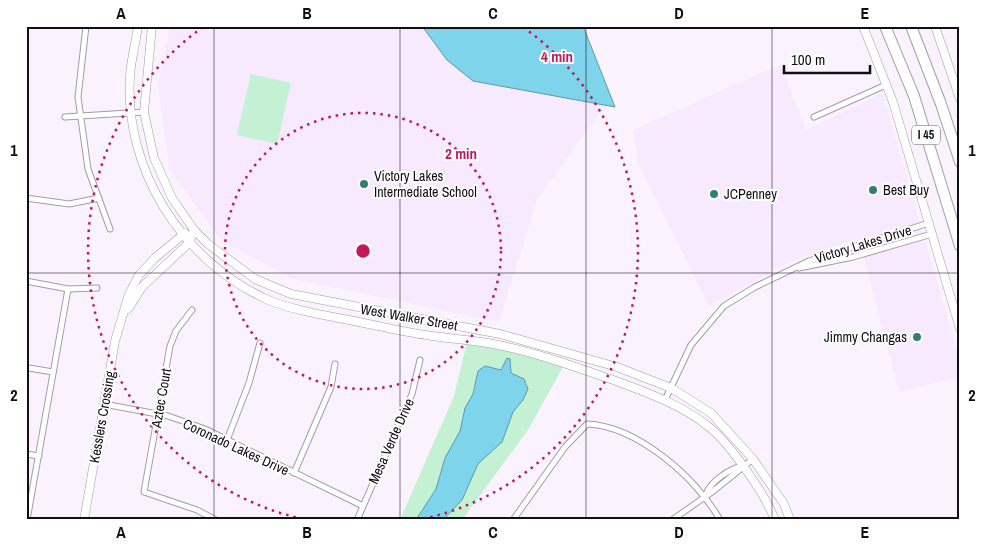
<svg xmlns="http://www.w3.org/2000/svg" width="986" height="546" font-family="'Archivo Narrow',sans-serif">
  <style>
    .built { fill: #f7eafe }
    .green { fill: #c4f1d4 }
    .water { fill: #7ed4ea; stroke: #5e99aa }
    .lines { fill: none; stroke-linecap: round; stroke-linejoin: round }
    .street-casing { stroke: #a59aab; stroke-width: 7 }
    .secondary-casing { stroke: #a59aab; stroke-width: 9 }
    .highway-casing { stroke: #a59aab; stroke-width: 12 }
    .street { stroke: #fff; stroke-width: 5 }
    .secondary { stroke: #fff; stroke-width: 8 }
    .highway { stroke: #fff; stroke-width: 10 }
    .grid { fill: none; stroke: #120e13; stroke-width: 1; stroke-opacity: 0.55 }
    .ring { fill: none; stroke: #c2185b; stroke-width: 2.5; stroke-dasharray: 2.5 5 }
    .poi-dot { fill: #357c73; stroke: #fff; stroke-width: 2 }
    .labels { text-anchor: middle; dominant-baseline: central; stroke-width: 4; stroke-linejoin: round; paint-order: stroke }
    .shield { fill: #fff; stroke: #59565a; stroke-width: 1 }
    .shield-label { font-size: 12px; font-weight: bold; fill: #120e13 }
    .poi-label { font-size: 14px; fill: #120e13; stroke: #fff; text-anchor: start }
    .street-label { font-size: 14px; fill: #120e13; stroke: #fff }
    .centre { fill: #c2185b; stroke: #fff; stroke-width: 2.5 }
    .ring-label { font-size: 15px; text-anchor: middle; font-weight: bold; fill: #c2185b; stroke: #fff; stroke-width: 4; stroke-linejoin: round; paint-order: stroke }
    .neatline { fill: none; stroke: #120e13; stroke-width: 2 }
    .grid-label { font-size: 16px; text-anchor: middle; font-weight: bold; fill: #120e13 }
  </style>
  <rect width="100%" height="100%" fill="#faf3fe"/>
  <g class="built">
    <path d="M170,26h252l8,13 43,42 132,24 -68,95 -38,122 -206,-43 -71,-38 -53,-72 -11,-84z"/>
    <path d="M781,64l25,66 76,-37 78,266v18l-61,15 -40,-153 -70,23 -80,44 -71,-143 -5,-33z"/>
  </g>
  <g class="green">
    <path d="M251,74l40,9 -14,61 -40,-9z"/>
    <path d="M467,342l57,12 39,13 -35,63 -66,90h-62l54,-124z"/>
  </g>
  <g class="water">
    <path d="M422,26h161l32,81 -142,-26 -26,-21z"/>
    <path d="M507,358l3,1 1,14 13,6 4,10 -5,11 -10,12 -11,30 -24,22 -16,36 -19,20h-27l20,-31 9,-31 15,-27 5,-23 8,-14 5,-23 7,-5 16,4z"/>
  </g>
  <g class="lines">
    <g class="street-casing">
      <g id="street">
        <path d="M86,26l-8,71 10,72 22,60"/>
        <path d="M65,117l79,-5"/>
        <path d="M814,117l72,-32"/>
        <path d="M26,198l43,6 30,-6"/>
        <path d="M799,268l54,-11 79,-23"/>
        <path d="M26,281l42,8 29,-1"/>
        <path d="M192,310l-16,21 -6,15 -26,146 53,18 19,10"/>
        <path d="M29,368l24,4"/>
        <path d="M665,400l26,-55 33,-39 31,-19 54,-26 120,-38"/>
        <path d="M104,404l64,12 37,13 158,77"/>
        <path d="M227,440l22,-57 11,-40"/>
        <path d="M26,454l13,2"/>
        <path d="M294,473l37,-86 4,-23"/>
        <path d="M706,494c5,-13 23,-25 37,-28"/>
        <path d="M27,520l41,-231"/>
        <path d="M357,520l55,-126 8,-34"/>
        <path d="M513,520l52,-73 22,-23c50,2 110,54 133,96"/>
        <path d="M672,520l40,-28 41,-33"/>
      </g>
    </g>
    <g class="secondary-casing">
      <g id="secondary">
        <path d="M138,26c-2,16 -7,33 -8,50 -6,94 52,184 136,223 27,12 69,18 98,24 20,4 41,9 62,12 24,4 49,5 72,10 40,8 80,23 118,36 32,12 66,24 93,46 22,18 56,67 66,93"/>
        <path d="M152,26l-8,86 10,46 18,40 22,32 14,14 47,35 36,15 209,40 117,33 54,21 40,25 42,46 31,45 6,16"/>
        <path d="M863,26l30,76 67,227"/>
        <path d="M935,26l25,73"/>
        <path d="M128,309l14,-22 47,-44 5,-13"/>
        <path d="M84,520l31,-179 14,-47 10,-19 16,-17 30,-25"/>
      </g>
    </g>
    <g class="highway-casing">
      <g id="highway">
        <path d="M885,26l29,70 46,150"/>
        <path d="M911,26l30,78 19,58"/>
      </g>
    </g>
    <use href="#street" class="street"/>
    <use href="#secondary" class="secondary"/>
    <use href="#highway" class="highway"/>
  </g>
  <path class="grid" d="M214,26v494M400,26v494M586,26v494M772,26v494M26,273h934"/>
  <g class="ring">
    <circle cx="363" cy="251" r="138"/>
    <path d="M303 519A275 275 0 0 1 203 27M523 27A275 275 0 0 1 423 519"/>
  </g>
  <g class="poi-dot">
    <circle cx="364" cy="184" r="5"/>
    <circle cx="873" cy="190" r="5"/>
    <circle cx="714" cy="194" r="5"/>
    <circle cx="917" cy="337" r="5"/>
  </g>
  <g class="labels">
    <rect class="shield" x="912" y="125.5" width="28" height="19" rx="4"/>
    <g class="shield-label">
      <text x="926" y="135">I 45</text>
    </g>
    <g class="poi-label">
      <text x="374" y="176">Victory Lakes<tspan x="374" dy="16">Intermediate School</tspan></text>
      <text x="883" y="190">Best Buy</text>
      <text x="724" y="194">JCPenney</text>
      <text x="907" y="337" text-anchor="end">Jimmy Changas</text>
    </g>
    <g class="street-label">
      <text transform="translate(863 244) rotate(-17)">Victory Lakes Drive</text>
      <text transform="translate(409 317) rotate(10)">West Walker Street</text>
      <text transform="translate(161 398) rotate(-80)">Aztec Court</text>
      <text transform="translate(102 417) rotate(-80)">Kesslers Crossing</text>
      <text transform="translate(391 441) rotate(-66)">Mesa Verde Drive</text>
      <text transform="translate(236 447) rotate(25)">Coronado Lakes Drive</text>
    </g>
  </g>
  <circle cx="363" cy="251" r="8" class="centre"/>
  <g class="ring-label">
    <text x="557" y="62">4 min</text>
    <text x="461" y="159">2 min</text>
  </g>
  <rect width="986" height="546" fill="none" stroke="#ffffff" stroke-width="55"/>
  <path d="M784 65v8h86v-8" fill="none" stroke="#120e13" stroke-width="2.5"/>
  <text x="791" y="65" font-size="15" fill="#120e13" stroke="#ffffff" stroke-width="4" paint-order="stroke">100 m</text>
  <rect x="28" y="28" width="930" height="490" class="neatline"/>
  <g class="grid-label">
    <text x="121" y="19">A</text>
    <text x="307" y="19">B</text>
    <text x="493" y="19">C</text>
    <text x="679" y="19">D</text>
    <text x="865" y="19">E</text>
    <text x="14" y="156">1</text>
    <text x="972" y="156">1</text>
    <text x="14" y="401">2</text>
    <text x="972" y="401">2</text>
    <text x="121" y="538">A</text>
    <text x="307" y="538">B</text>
    <text x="493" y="538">C</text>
    <text x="679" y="538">D</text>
    <text x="865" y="538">E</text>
  </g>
</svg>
